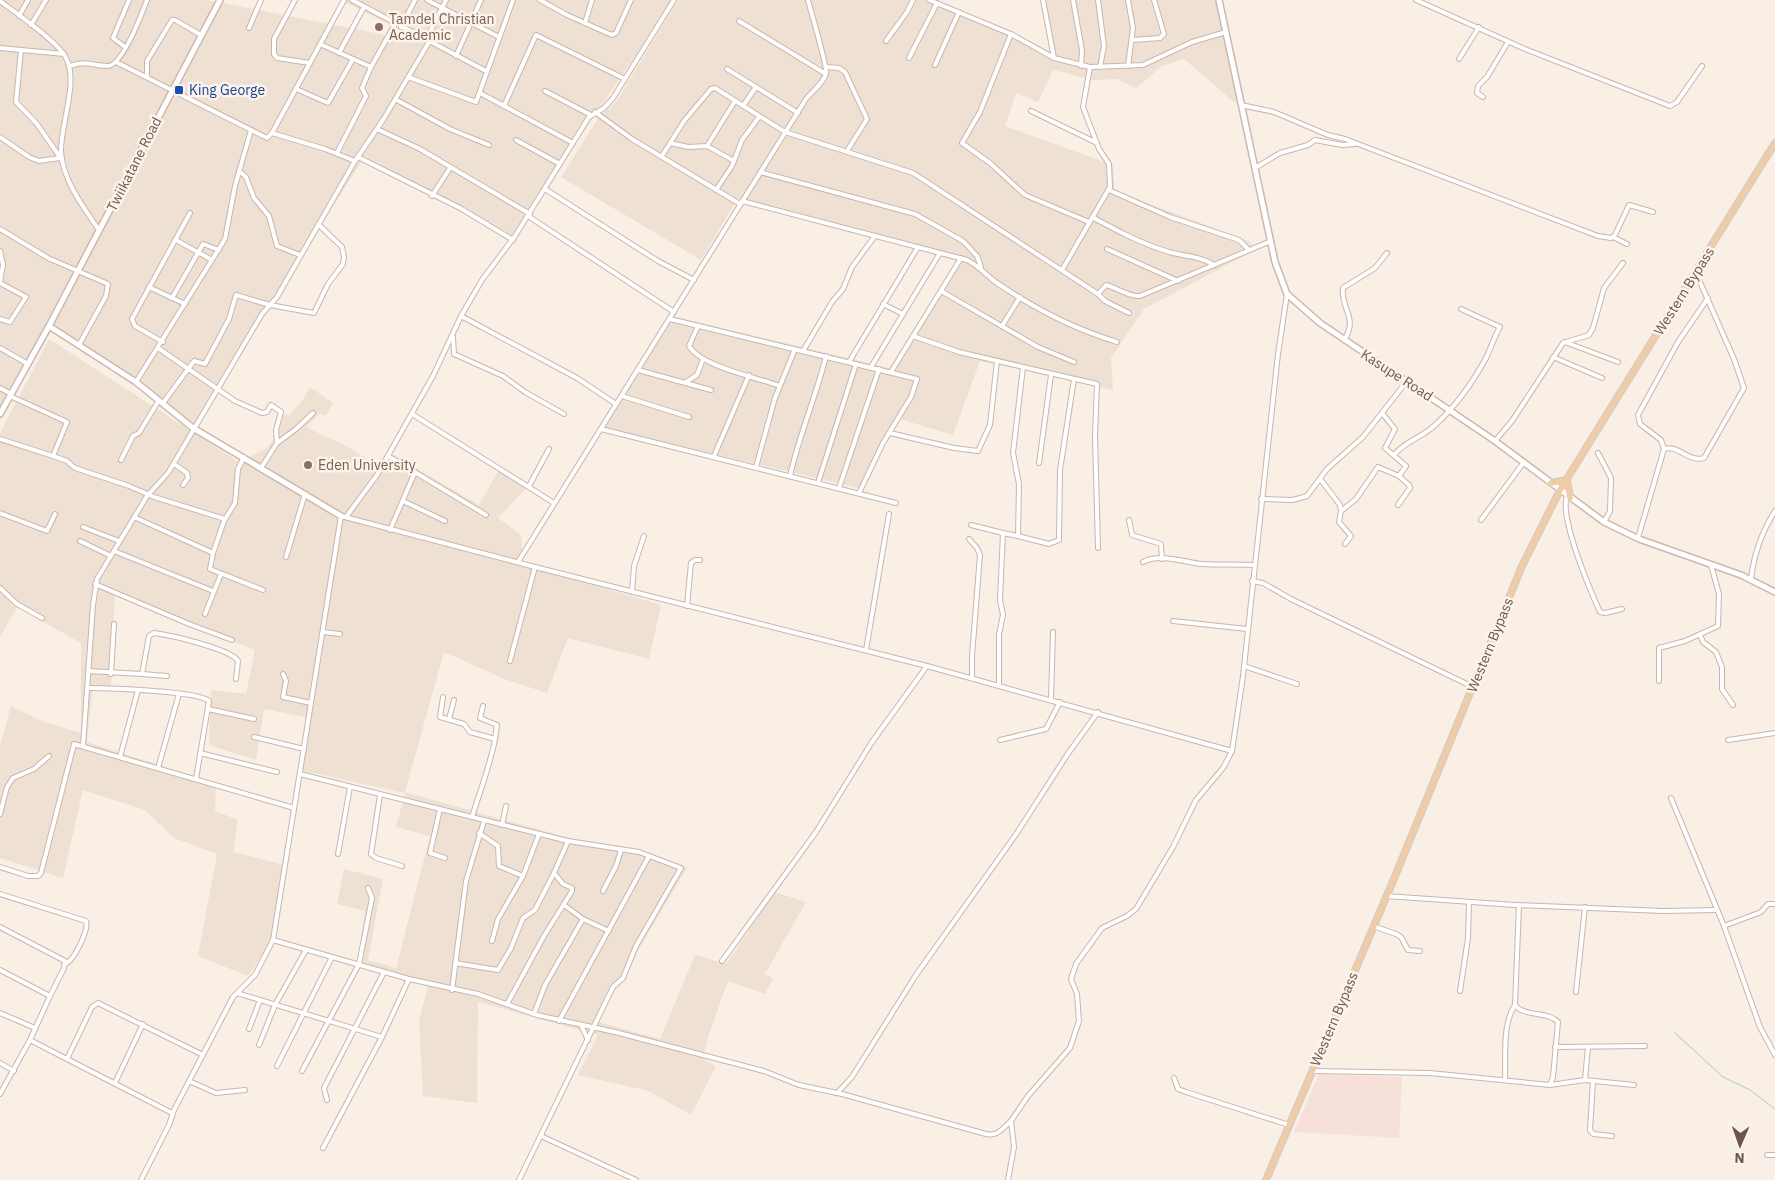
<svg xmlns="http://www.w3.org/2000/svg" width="1775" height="1180" font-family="'IBM Plex Sans',sans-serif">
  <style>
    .residential { fill: #efe0d4 }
    .commercial { fill: #f7e0da }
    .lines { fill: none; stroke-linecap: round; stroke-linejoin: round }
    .stream { stroke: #a4cdcf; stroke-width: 1 }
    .street-casing { stroke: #c8b6ad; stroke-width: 6 }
    .secondary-casing { stroke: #cdb8ad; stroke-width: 8 }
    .primary-casing { stroke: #d4ccca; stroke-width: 8 }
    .street { stroke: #fff; stroke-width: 4 }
    .secondary { stroke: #fff; stroke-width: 5 }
    .primary { stroke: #efcca5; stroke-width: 5.5 }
    .education-dot { fill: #8d6e63; stroke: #fcf3ea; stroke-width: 2 }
    .transit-dot { fill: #1a4fb4; stroke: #fcf3ea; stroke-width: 2 }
    .labels { text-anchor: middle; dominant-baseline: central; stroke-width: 5; stroke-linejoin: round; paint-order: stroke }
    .education-label { font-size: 14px; fill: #785e54; stroke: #fcf3ea; text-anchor: start }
    .transit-label { font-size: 14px; fill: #164399; stroke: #fcf3ea; text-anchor: start }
    .street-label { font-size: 14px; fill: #6e564e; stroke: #fcf3ea }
  </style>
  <rect width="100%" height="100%" fill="#f9efe4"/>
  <g class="residential">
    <path d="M0,0h207l219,43 -85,-43h332l-160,236 -148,-80 -171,271 -56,-43 -90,-55 -48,88z"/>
    <path d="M678,0h257l117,52 -11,-52h175l20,98 -1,5 -51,-44 -22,7 -26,22 -19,-9 -23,1 -41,-10 -15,32 -22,-9 -11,33 108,39 2,26 134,50 8,8 -113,60 -33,49 2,32 -133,-29 -27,74 -53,-16 -35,54 -3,16 -262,-62 68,-112 221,53 68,-107 -219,-63 -37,62 -140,-83 38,-60 17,-15z"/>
    <path d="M49,339l190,123 28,-14 9,-13 3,-14 5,-6h6l12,-14 8,-14 23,16 -7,13 -6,-3 -14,14 42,20 30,19 11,-14 90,53 22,-39 29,18 -32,34 23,17 2,29 138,41 -12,54 -81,-21 -21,55 -40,-13 -63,-28 -39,140 168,47 65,10 49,19 -69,116 -19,38 61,17 35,-84 31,9 49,-72 31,10 -41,72 8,4 -8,16 -37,-13 -21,59 -4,19 13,7 -25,49 -42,-24 -71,-16 20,-40 -120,-33 -1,101 -54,-7 -4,-75 9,-35 -71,-20 8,-55 -28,-7 7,-35 39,10 -15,81 28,8 34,-132 -34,-9 9,-34 -106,-23 7,-53 -42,-8 -8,51 -47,-15 2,-55 35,4 9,-44 -140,-57 -4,94 -18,-1 -6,56 129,41 -1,28 23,9 -5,32 51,13 -11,74 -25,37 -50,-20 19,-102 -43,-16 -29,-28 -62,-20 -20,88 -63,-20v-112l11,-40 33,16 37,11v-90l-64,-36 -17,30v-204z"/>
  </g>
  <path class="commercial" d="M1319,1074l83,3 -3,61 -105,-6z"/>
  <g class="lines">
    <path class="stream" d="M1675,1033l48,44 27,13 25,19"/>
    <g class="street-casing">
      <g id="street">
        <path d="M295,0l-21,39v15l3,4 33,5"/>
        <path d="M352,0l134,71"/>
        <path d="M427,0l72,37"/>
        <path d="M540,0l27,15 45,20 4,-2 15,-33"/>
        <path d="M929,0l82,34 43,24 36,9 53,-2 49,-23 34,-10"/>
        <path d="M1043,0l11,58"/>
        <path d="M1073,0l9,50 -1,16"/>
        <path d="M1098,0l6,46 -4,21"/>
        <path d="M1416,0l109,49 145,57 7,-4 25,-36"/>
        <path d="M0,1c17,13 57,40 66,57 13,24 -6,67 -5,94 2,29 23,56 38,78"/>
        <path d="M19,16l9,-16"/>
        <path d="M739,21l87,53"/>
        <path d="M585,23l7,-23"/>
        <path d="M31,25l15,-25"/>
        <path d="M401,27l14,-27"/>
        <path d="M249,28l12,-28"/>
        <path d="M1011,34l-31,78 -18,31 28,20 35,32 64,27"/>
        <path d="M426,40l20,-40"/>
        <path d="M1132,40l28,-2 4,-4 -10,-34"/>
        <path d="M886,41l21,-29 6,-12"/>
        <path d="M320,44l51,23"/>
        <path d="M125,47l-12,-9 16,-38"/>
        <path d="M0,48l64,6"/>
        <path d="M21,50l-5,52 21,22 25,36"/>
        <path d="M339,53l25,-46"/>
        <path d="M456,56l25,-56"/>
        <path d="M909,58l28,-55"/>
        <path d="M1459,59l20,-32"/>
        <path d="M116,62l151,76 5,-5 72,-133"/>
        <path d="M935,65l24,-53"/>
        <path d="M70,66c17,-6 22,0 38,0 15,-1 34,-53 39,-66"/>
        <path d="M1128,66l5,-38 -5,-28"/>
        <path d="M827,67l12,1 6,4 22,47 -20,32"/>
        <path d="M727,69l71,44"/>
        <path d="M147,77v-16l25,-41h3l26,15"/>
        <path d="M408,77l68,25 37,-102"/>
        <path d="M296,89l32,14 25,-44"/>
        <path d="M545,91l46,24"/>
        <path d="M480,93l93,50"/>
        <path d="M1483,97l-6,-4 1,-7 9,-9 21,-35"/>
        <path d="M395,99l55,30 39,16"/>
        <path d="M1241,105l33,7 54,23 17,4 253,97 13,2 4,-3 14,-30 24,7"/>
        <path d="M504,106l32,-71 89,44"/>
        <path d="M743,106l13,-19"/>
        <path d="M1031,111l66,32"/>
        <path d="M595,112l37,27 108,65"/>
        <path d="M377,129l43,20 110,65"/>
        <path d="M272,133l53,16 30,12"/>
        <path d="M0,137l29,20 10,4 21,-3"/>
        <path d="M516,140l44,24"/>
        <path d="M670,143l18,4 19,-1 27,15"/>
        <path d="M707,146l28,-45"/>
        <path d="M337,153l29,-57 -4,-8 9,-21 24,-43"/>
        <path d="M662,156l22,-35 27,-32 4,-1 70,44 128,41 185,121 7,7 24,12"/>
        <path d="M358,157l102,51 53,32"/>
        <path d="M1255,168l25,-15 28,-8 7,-5 27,5 13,-1"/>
        <path d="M239,171l7,6 8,21 15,18 8,30 23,9"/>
        <path d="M760,172l155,42 48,27 14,15 4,11"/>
        <path d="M545,189l113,72 36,19"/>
        <path d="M716,190l16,-24 10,-26 17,-23"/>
        <path d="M1109,190l61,27 69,23 9,9"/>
        <path d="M432,196l18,-28"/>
        <path d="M742,201l225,59c12,6 19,15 30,23 38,26 77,46 120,59"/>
        <path d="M528,216l146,96"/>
        <path d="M1092,217c24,13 48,26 74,34 17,6 32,4 48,14"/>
        <path d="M0,229l48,29 60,26 -2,12 -27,49"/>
        <path d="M1613,237l14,7"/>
        <path d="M176,240l36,20"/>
        <path d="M1107,249l71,32"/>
        <path d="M0,251l3,14 -3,17"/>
        <path d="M1062,270l48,-83 -1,-23 -10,-15 -16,-42 7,-40"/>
        <path d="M0,283l26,14 -16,25 -10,-3"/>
        <path d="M149,287l36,17"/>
        <path d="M941,291l97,56 36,15"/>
        <path d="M1098,294l8,-9c12,3 22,12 34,11l131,-55"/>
        <path d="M172,298l31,-54 16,6"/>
        <path d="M883,304l20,10"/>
        <path d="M461,316l116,62 39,26"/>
        <path d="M670,319l247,60 -6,18 -28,46 -24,50"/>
        <path d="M698,326l-9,20c13,21 67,31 91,40"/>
        <path d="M1002,326l18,-29"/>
        <path d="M913,336l46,16 138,32 -2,52 3,112"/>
        <path d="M453,337l1,17 49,22 22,16 39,22"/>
        <path d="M1344,340c15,-22 -4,-32 -1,-52l32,-20 12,-15"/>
        <path d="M163,342l-28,-16 -3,-7 58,-106"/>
        <path d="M1565,342l53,20"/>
        <path d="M0,348l28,16"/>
        <path d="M158,348l77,53 27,12 5,-1 4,-7 10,7 -5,18 1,13"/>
        <path d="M803,351l29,-49 11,-13 9,-22 23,-31"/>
        <path d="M1553,357l49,21"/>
        <path d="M849,362l69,-115"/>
        <path d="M871,367l69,-114"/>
        <path d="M638,370l73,20"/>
        <path d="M891,372l70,-114"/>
        <path d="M136,382l89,-143 10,-53 16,-56"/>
        <path d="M686,382l11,-7 6,-16"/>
        <path d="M0,388l11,6"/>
        <path d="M622,396l67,21"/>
        <path d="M163,403l31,-42 11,3 24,-45 7,-24 34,10 44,8 14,-29 15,-20 1,-7 -2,-10 -23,-22"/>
        <path d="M1382,413l13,16 -10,19 21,18 -7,10"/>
        <path d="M412,414l142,89"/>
        <path d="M601,429l295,74"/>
        <path d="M890,433l64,15 24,3 12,-26 7,-64"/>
        <path d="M0,439l53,17 14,-34 -57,-26"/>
        <path d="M1495,441l17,-20 51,-78 26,-8 4,-7 11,-40 19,-25"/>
        <path d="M1664,449c14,-5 25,14 40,9l40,-70 -10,-29 -38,-86"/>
        <path d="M1598,453l13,25 -1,33 -6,11"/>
        <path d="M1394,455c11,-14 27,-17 40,-29 20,-18 39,-44 52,-68 5,-10 8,-21 14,-31l-39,-18"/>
        <path d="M53,456l14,5 8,7 54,18 25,11 71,22"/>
        <path d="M388,456l98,59"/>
        <path d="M714,456l35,-81"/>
        <path d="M121,460l12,-24 6,-3 20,-33"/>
        <path d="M1039,463l12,-88"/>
        <path d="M174,464l13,9 1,5 -5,7"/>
        <path d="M756,467l19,-69 20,-49"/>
        <path d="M261,468l16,-25 19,-14 17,-16"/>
        <path d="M790,476c9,-41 26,-79 36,-120"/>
        <path d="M1321,480l19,25 1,6"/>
        <path d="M818,483l38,-119"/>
        <path d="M529,486l20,-37"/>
        <path d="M839,488l40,-119"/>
        <path d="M1567,496c-8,21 23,94 33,116l5,1 17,-4"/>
        <path d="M1261,499l32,1 14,-4 20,-27 36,-32 44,-56"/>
        <path d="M403,501l42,20"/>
        <path d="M0,513l47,18 8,-17"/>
        <path d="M134,517l79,36 11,-32 11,-18 3,-34 6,-12"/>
        <path d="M346,517l31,-42 56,-99 28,-60 21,-36 33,-44 74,-119 15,-9 9,-10 61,-98"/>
        <path d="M1129,520l3,15 29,9 1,15"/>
        <path d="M1481,520l43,-58"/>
        <path d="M971,525l32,8 -3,67 3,15 -4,19v51"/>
        <path d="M83,527l36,14"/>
        <path d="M390,530l25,-58"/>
        <path d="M1003,533l15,3 1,-52 -6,-31 10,-86"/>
        <path d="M1018,536l31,8 10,-4 1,-70 14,-91"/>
        <path d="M1638,538l26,-89 -3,-9 -21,-16 -2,-9 40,-73 30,-44"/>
        <path d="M969,539l8,9 3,7 -8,101v22"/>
        <path d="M80,541l31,15"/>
        <path d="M1345,544l6,-8 -12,-14 2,-11 15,-12 22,-32 21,9 10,9 1,3 -12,17"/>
        <path d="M114,551l99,40"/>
        <path d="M213,553l-3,16 53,21"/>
        <path d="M286,557l19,-63"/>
        <path d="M518,562l288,-463c7,-8 17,-16 20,-25 2,-6 -15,-62 -18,-74"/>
        <path d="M1143,562c17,-9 41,0 59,2 17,1 35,0 52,1"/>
        <path d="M1751,579c3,-26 10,-46 24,-68"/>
        <path d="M1252,581l11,2 28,16 182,88"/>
        <path d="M95,584l94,40 43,16"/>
        <path d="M0,588l17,16 25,14"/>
        <path d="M632,592l2,-26 10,-30"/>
        <path d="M687,606l4,-43 4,-3h5"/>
        <path d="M205,614l16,-40"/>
        <path d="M1173,621l74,8"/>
        <path d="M323,632l17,2"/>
        <path d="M1700,635l3,7 13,10 6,15v22l11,16"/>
        <path d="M866,650l23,-136"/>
        <path d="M510,661l25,-94"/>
        <path d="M1244,666l53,18"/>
        <path d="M89,671l53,3 7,-38 5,-3c16,2 77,16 84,28l-2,18"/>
        <path d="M111,674l3,-50"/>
        <path d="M142,674l25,2"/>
        <path d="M283,674l3,7 -3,16 28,6"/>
        <path d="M1659,681v-33l26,-7 33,-15 1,-32 -8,-29"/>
        <path d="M88,688c19,0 110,3 121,13l-13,78"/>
        <path d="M443,697l-3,20 24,7 6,8 25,7c-5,27 -15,52 -23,78"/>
        <path d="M1051,699l2,-67"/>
        <path d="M483,706l-3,12 17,7 -2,14"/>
        <path d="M208,709l46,10"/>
        <path d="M449,719l5,-19"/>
        <path d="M254,737l50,12"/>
        <path d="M1000,740l46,-11 14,-27"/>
        <path d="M1728,740l47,-7"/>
        <path d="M83,746l10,-141 4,-26 50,-83 21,-23 94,-159 15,-17 78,-136 28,-41 46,-78"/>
        <path d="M200,753l77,19"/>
        <path d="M120,757l18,-67"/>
        <path d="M158,768l21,-74"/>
        <path d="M300,774l268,67 71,11 42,16 -45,78 -13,32 -10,9 -94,193"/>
        <path d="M380,795l-9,59 5,4 26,8"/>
        <path d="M1671,798l53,128 36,101 15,28"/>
        <path d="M440,809l-10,44 15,5"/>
        <path d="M0,814l7,-27 6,-9 21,-9 15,-13"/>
        <path d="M502,825l4,-19"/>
        <path d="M479,833l19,13 1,20 24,10"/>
        <path d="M338,854l12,-67"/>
        <path d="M0,867l28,9h10l3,-3 33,-129 220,64"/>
        <path d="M603,891l13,-25 5,-16"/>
        <path d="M0,894l86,27c3,9 -12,40 -21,43"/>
        <path d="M1386,896l129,9 148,6 53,-1"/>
        <path d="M564,905l19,14 26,12"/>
        <path d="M1373,926l23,8 5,3 7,13 12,1"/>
        <path d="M1724,926l37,-14 7,-8h7"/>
        <path d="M0,927l65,34 -1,7 -14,28"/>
        <path d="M273,940l136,39 69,15 59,21 78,17 149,39 35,14 43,9 144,40c11,3 17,-6 25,-13"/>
        <path d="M492,941l6,-22 25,-43 16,-42"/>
        <path d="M722,961l94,-129 56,-90 55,-76"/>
        <path d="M455,963l43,7 13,-22 12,-30 12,-8 19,-37"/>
        <path d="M0,970l50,26 -20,44"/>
        <path d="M452,990l14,-109 18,-60"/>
        <path d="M1460,991l8,-53 1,-35"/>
        <path d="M1576,992l9,-85"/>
        <path d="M237,993l145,44"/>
        <path d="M507,1004l37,-68 28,-45v-3l-9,-4 -9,-11 14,-32"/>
        <path d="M1515,1005c9,12 33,6 43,17l-5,55 -3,8"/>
        <path d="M0,1013l35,15"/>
        <path d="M534,1014l11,-29 38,-66"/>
        <path d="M559,1021l90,-165"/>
        <path d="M581,1025l7,15"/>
        <path d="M249,1029l11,-29"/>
        <path d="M259,1045l16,-40 31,-55"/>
        <path d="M1555,1047l90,-1"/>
        <path d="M67,1059l25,-52 6,-4 105,52"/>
        <path d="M0,1063l14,8"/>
        <path d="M277,1066l55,-109"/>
        <path d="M302,1071l57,-107 13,-66 -4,-10"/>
        <path d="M1312,1071l118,2 120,12 35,-5 49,5"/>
        <path d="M1174,1078l4,11 8,3 103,33"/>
        <path d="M1505,1079c1,-23 -3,-55 10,-74l4,-100"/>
        <path d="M1585,1080l3,-33"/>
        <path d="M189,1081l27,12 29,-3"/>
        <path d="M1593,1081l-3,49 3,4 19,2"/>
        <path d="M115,1083l28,-59"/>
        <path d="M837,1093l15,-16 64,-102 101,-142 50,-78 31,-43"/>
        <path d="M0,1094l30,-54 142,73"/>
        <path d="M327,1100l-3,-12 60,-116"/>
        <path d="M541,1136l95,44"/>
        <path d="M323,1148l59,-111 27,-58"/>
        <path d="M1767,1155h8"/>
        <path d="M141,1180l28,-55 5,-15 59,-113 22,-22 18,-35 68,-424 194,51 392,99 305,85 11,-75 35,-322 9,-60"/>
        <path d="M1008,1180l6,-33 -3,-26 17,-25 42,-48 9,-27 -2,-27 -6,-15 5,-15 26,-36 25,-12 9,-7 37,-62 23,-47 27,-32 9,-17"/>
      </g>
    </g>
    <g class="secondary-casing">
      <g id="secondary">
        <path d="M1219,0l56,262 12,32 33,29 175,118 109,81 35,17 102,36 34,17"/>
        <path d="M49,326l87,56 57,46 148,88"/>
        <path d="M0,414l49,-88 171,-326"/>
      </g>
    </g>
    <g class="primary-casing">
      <g id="primary">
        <path d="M1551,483l16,-3 3,18"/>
        <path d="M1266,1180l130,-306 126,-308 38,-76 215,-347"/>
      </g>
    </g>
    <use href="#street" class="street"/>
    <use href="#secondary" class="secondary"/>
    <use href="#primary" class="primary"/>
  </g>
  <g class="education-dot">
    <circle cx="379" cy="27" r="5"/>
    <circle cx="308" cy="465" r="5"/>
  </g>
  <rect class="transit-dot" x="174" y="85" width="10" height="10" rx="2.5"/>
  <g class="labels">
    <g class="education-label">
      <text x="389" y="19">Tamdel Christian<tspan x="389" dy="16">Academic</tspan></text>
      <text x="318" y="465">Eden University</text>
    </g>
    <g class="transit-label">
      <text x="189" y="90">King George</text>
    </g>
    <g class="street-label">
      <text transform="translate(134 164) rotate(-63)">Twiikatane Road</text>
      <text transform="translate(1684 291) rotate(-58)">Western Bypass</text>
      <text transform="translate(1397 375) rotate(33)">Kasupe Road</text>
      <text transform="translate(1490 645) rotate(-68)">Western Bypass</text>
      <text transform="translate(1334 1019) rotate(-67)">Western Bypass</text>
    </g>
  </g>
  <g transform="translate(1740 1145) rotate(182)" stroke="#fcf3ea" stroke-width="4" paint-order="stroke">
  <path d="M0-4L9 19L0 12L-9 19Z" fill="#6e564e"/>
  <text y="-8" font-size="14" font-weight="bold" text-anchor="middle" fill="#6e564e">N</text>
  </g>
</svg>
